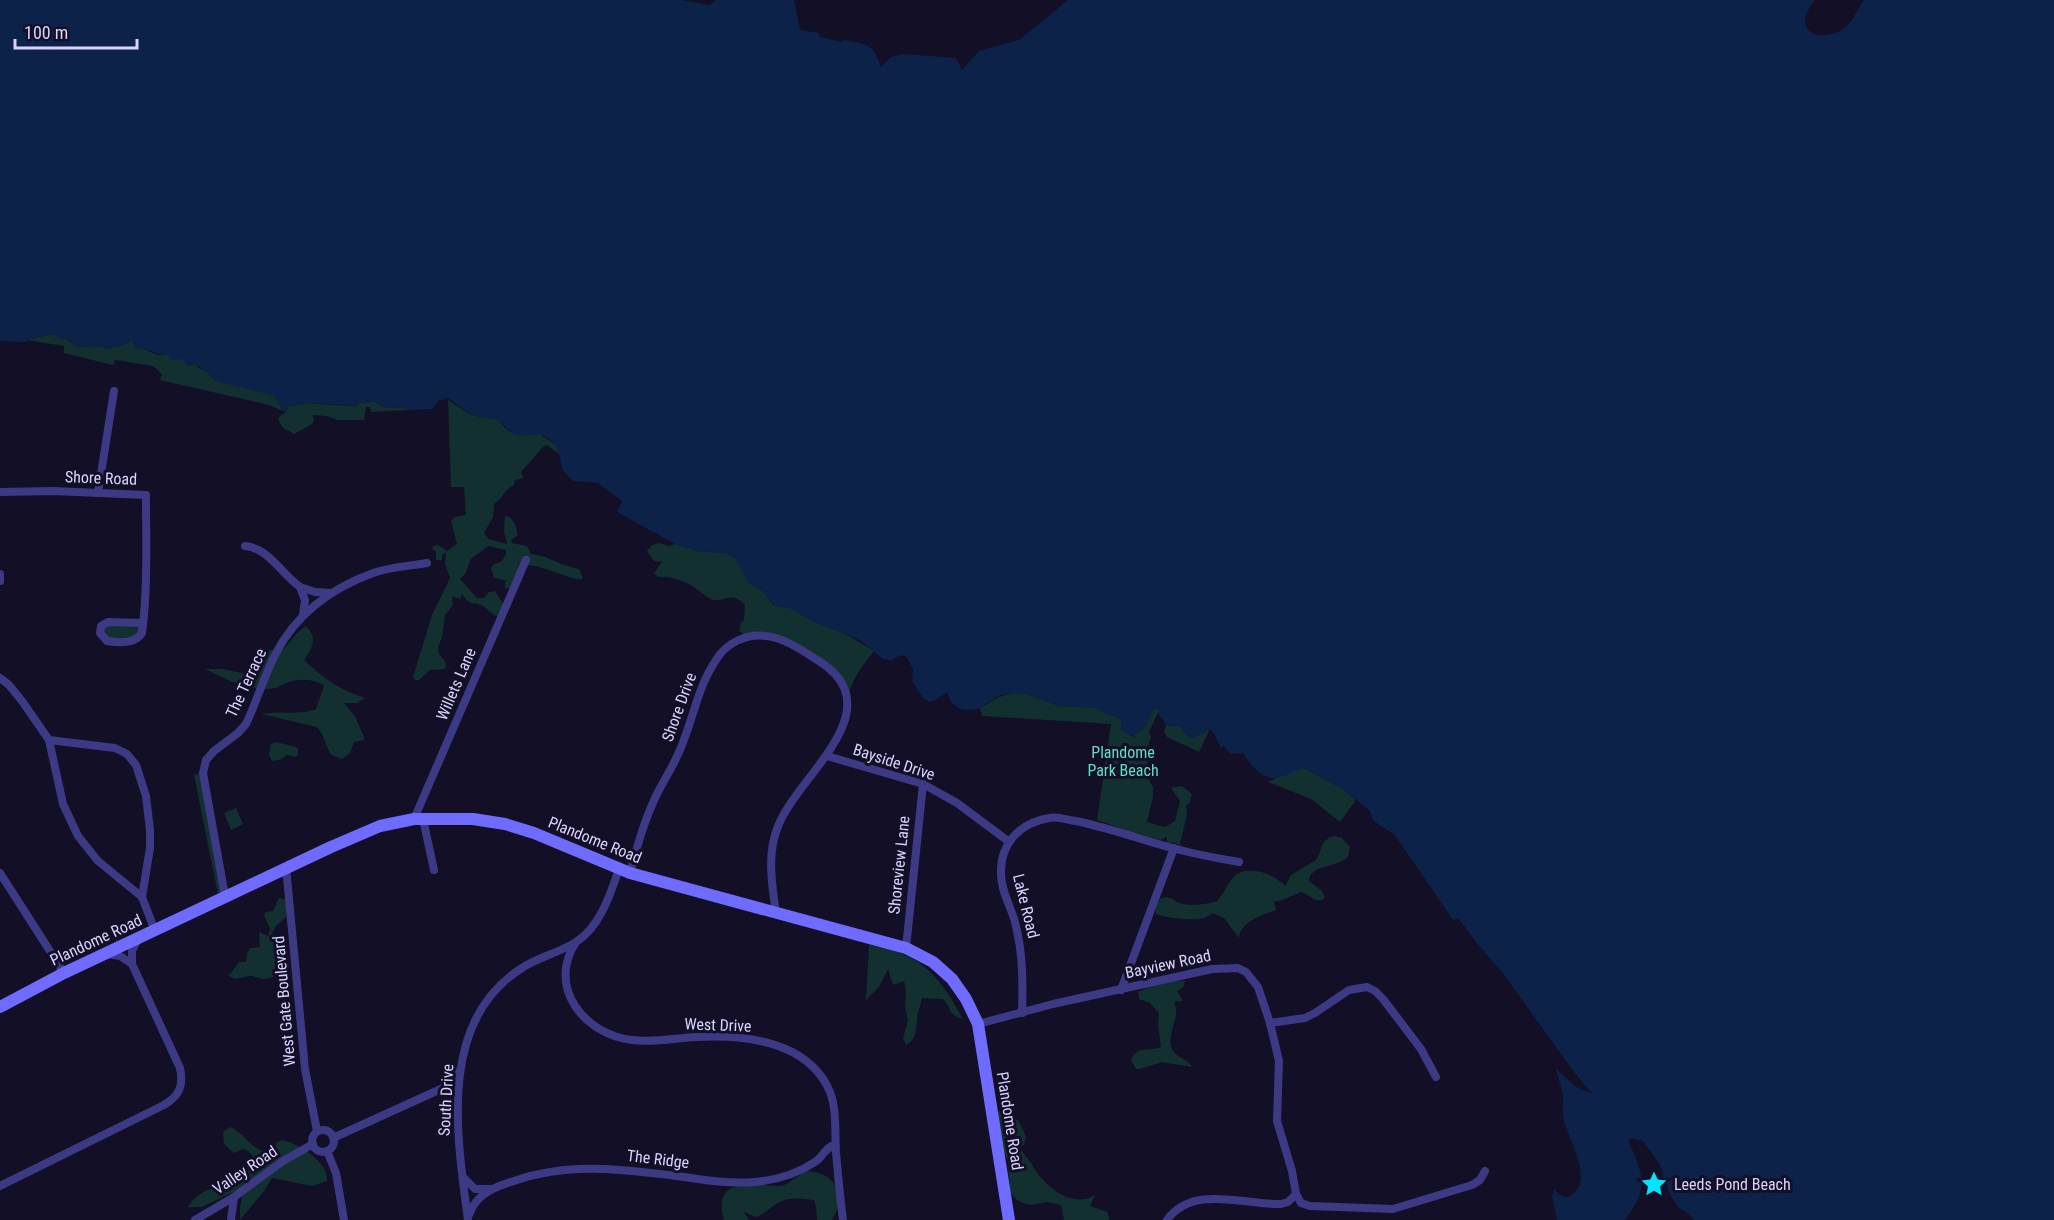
<svg xmlns="http://www.w3.org/2000/svg" width="2054" height="1220" font-family="'Roboto Condensed',sans-serif">
  <style>
    .green { fill: #12302f }
    .water { fill: #0c2248 }
    .lines { fill: none; stroke-linecap: round; stroke-linejoin: round }
    .minor { stroke: #3d3a85; stroke-width: 8 }
    .secondary { stroke: #6f6bff; stroke-width: 12 }
    .labels { text-anchor: middle; dominant-baseline: central; stroke-width: 6; stroke-linejoin: round; paint-order: stroke }
    .street-label { font-size: 16px; fill: #d9d4ff; stroke: #130f26 }
    .park-label { font-size: 16px; fill: #5fe0c0; stroke: #130f26 }
    .poi-label { font-size: 16px; fill: #d9d4ff; stroke: #130f26; text-anchor: start }
  </style>
  <rect width="100%" height="100%" fill="#130f26"/>
  <g class="green">
    <path d="M52,334c9,2 17,6 23,12 7,1 13,0 20,0 15,0 24,5 37,-7l2,6 24,10h10l9,4 4,-1 10,7 4,-2 4,5 10,4 66,24 8,15 -14,-6 -109,-25 2,-6 -9,-8 -38,-6 -2,5 -49,-12v-7l-38,-6z"/>
    <path d="M448,400l23,15 28,5c13,19 21,14 41,14l16,11 4,10 -13,-10 -4,2 -22,25 2,6 -8,2 -1,5c-10,4 -11,14 -20,19l-1,13 -9,16 5,6 18,5 -3,-12 1,-16 5,1 5,7 3,11 -7,5 1,3 15,3 4,8c13,0 31,12 48,15l4,9 -3,2c-18,-4 -34,-13 -52,-15l-19,23 -4,1v-7l3,-1 -14,-3 -3,-10 2,-3 9,-4 4,-7v-4l-18,-4 -17,13 -6,15 -5,5 17,19h7l5,-6 6,-1 10,16 -4,10c-9,-2 -11,-6 -18,-11 -8,-6 -11,3 -21,-12l-2,5 -8,-3 1,9 -8,10 -3,22 -4,10 1,7 6,7 1,6 -2,2 -14,1 -11,10h-4l-2,-3 19,-62 18,-37 -5,-14 1,-11 -4,1v6h-6v-9l-4,-2 1,-3 5,-1 9,6 10,-7 -6,-23 4,-4 11,-2 -2,-28h-13z"/>
    <path d="M373,401l11,6 22,1 4,2 -39,2 -1,-5h-4l-2,13h-26l-11,-4 -14,-1 1,6 -2,3 -18,10 -11,-6 -5,-9 3,-4 5,-3 2,-6 18,-3 50,3 4,-3z"/>
    <path d="M659,543l10,3 6,-2 23,7 28,2 9,5 7,9 4,11 18,14 9,13 17,3 25,14 29,11 30,18c-14,18 -20,25 -27,48l-8,-22 -65,-41 -30,2v-4l-5,-3 2,-8 3,-3 1,-15c-14,-14 -18,-4 -31,-5 -8,-2 -14,-9 -20,-13 -10,-6 -24,-11 -36,-10l-4,-4 8,-11 -8,-1 -7,-10 5,-6z"/>
    <path d="M143,623l-2,12 -32,6 -8,-15z"/>
    <path d="M306,626c12,12 7,21 -2,34 21,19 34,29 61,38l-8,5h-13l12,15 9,22 -11,2 -4,11 -8,6 -11,-4c-5,-8 -7,-21 -14,-28l-56,-13c16,-3 42,1 55,-5l8,-24c-11,-6 -26,-7 -37,-2 -6,2 -11,6 -18,6 -23,1 -44,-10 -64,-20h18l23,5 6,-2c11,-17 8,-24 30,-22 10,-8 13,-18 24,-24z"/>
    <path d="M1015,693l13,1 31,12 38,2c7,7 18,6 25,12l-1,10 15,8 -2,-3 11,-8 6,-15 7,-5v6l-9,19 2,5 -6,17 4,5 -2,4 3,5 -5,5 8,14v10l-6,25 18,5 10,-6 5,-20 -9,-13 11,-2 10,8 -3,10 -3,1 1,10 -7,28 2,3 -9,-4 -3,2 -3,-1v-6l-7,3 -8,-3 -2,1 -12,-5 -10,-1 -2,-2 -29,-10 14,-96 -129,-8 -2,-8c15,-8 16,-12 35,-15z"/>
    <path d="M1166,725l14,1 8,11 10,-2 10,-6 1,2 -10,21 -32,-15 -3,-6z"/>
    <path d="M276,742l20,5 2,2v6l-3,2 -8,-2 -8,5 -7,1 -3,-6 2,-11z"/>
    <path d="M1304,768l39,21 13,11 -16,22 -29,-23 -43,-17 26,-12z"/>
    <path d="M203,773l22,123 -6,3 -25,-124z"/>
    <path d="M236,808l7,16 -12,6 -7,-17z"/>
    <path d="M1335,836l7,2 8,9 -2,10c-11,11 -38,7 -39,24l13,10 3,7c-10,7 -15,-4 -24,-6l-21,9h-6l2,9c-15,6 -35,11 -37,28l-15,-20 -12,-5c-3,2 -5,4 -8,5 -9,3 -40,0 -48,-4v-8l5,-8c11,-3 12,4 22,6 9,2 26,0 34,-3 7,-7 12,-22 20,-27 15,-9 38,1 48,12l6,-11 25,-15c7,-11 3,-20 19,-24z"/>
    <path d="M279,898l5,1 3,5 -1,13 -10,9 -4,7c17,10 12,10 13,25 0,4 1,7 1,11 -5,4 -14,10 -22,10 -5,0 -9,-3 -14,-3 -9,1 -14,6 -22,-1l3,-2 8,-11h7l1,-8 3,-6 10,-1 -1,-15 9,4 2,-7 -6,-14 1,-3 8,-1z"/>
    <path d="M869,945c52,8 70,30 94,74 -18,-6 -10,-11 -20,-20l-21,-1c-1,6 -3,10 -4,15 -3,13 1,25 -12,32l-3,-7 5,-17 -3,-14 1,-17 -2,-9 -11,4 -5,-16 -9,18 -13,13z"/>
    <path d="M1172,981h13l-2,6 -6,4 6,10h-8c0,5 2,9 1,14 -2,10 -10,28 -2,37 5,7 13,6 18,15l-30,-5 -22,7h-4l-5,-9c6,-15 18,-8 30,-13l-3,-21 1,-13 -9,-10 -11,-4 -1,-7 21,-9z"/>
    <path d="M999,1111c16,-1 22,14 27,26l-2,8 -4,2c3,7 7,10 11,16 11,21 40,47 64,32l-5,11 17,6 3,8h-46l-3,-15 -14,-3 -15,3 -7,-1 -8,-4 -7,-8 -2,-31 -5,-10 -6,-37z"/>
    <path d="M230,1127c15,5 25,31 44,22l3,-7 6,-2c16,4 46,22 44,41l-15,5 -40,-8 -8,13 -24,29v-13l3,-14 -10,-1 -31,15h-14c11,-17 19,-15 35,-24 10,-5 24,-14 31,-22 -1,-6 -5,-11 -11,-12l-9,4 -10,-9 -1,-12z"/>
    <path d="M808,1171c21,2 33,13 30,36 -1,5 -5,10 -6,13h-15l-1,-13 -2,-7c-16,-2 -29,-4 -42,7 -6,4 -10,8 -17,10l-11,-5 5,8h-25c-10,-35 13,-36 41,-35 5,0 14,2 19,0 8,-3 14,-11 24,-14z"/>
  </g>
  <path class="water" d="M0,0h681l29,5 6,-5h78l6,30 19,3 1,4 21,5 3,-2c24,5 28,2 37,27l10,-10 13,-3 52,4 6,12 17,-19 40,-11 49,-40h747c-24,29 0,44 27,30 9,-5 16,-22 22,-30h190v1220h-360l-7,-7 -9,-6 -8,-13 -11,-31 -16,-22 -13,-3 -1,4c15,35 20,46 -4,78h-68l-5,-24 2,-7c4,5 10,10 16,7 25,-14 -1,-57 -6,-75 -2,-9 -1,-16 -1,-24 -1,-9 -5,-19 -7,-28l20,18 18,7 -8,-7 -15,-19 -69,-96 -22,-25 -22,-29 -5,2 -59,-86 -15,-9 -7,-6 -2,-8 -27,-22 -39,-21c-10,2 -22,11 -32,10 -10,0 -25,-16 -28,-25l-14,1 -6,-8 -3,2 -8,-16 -4,-3 -16,10 -5,-2 -8,-11 -14,-1 -8,-12v-6l-7,5 -6,15 -11,8 4,4 -17,-9 1,-9c-7,-7 -18,-6 -25,-13l-38,-2 -31,-12 -13,-1 -15,2 -22,14 -10,1 -8,-1 -9,-7 -4,-10 -11,8 -7,2 -6,-4 -11,-17 1,-12 -6,-12 -6,-2 -10,5 -8,-1 -24,-19 -15,-7 -29,-11 -25,-14 -16,-3 -10,-13 -15,-9 -14,-25 -9,-5 -28,-2 -23,-7 -58,-32 5,-11 -24,-18 -25,-2 -10,-11 -7,-25 -8,-7 -8,-4 -20,2 -8,-2 -13,-14 -28,-5 -23,-17 -10,3 -5,8 -23,1 -4,-2 -21,-1 -12,-6 -13,2 -7,4 -4,-2 -43,-2 -18,3 -2,2 1,4 -4,-1 -8,-15 -60,-15c-7,-10 -14,-11 -20,-18l-8,3 -6,-8 -7,3 -6,-6c-10,0 -15,-4 -24,-6 -3,-1 -6,0 -9,-1l-3,-9 -7,6 -16,4 -16,-3 -13,1 -5,-1 -6,-6 -9,-2 -8,-4 -25,6 -1,2 -26,-1z"/>
  <g class="lines">
    <g class="minor">
      <path d="M0,492l53,-1 93,4c0,45 2,93 -4,138 -7,11 -23,10 -35,8l-7,-8 1,-7 7,-4 35,1"/>
      <path d="M98,493l16,-102"/>
      <path d="M245,546c22,1 37,28 55,41"/>
      <path d="M0,574v7"/>
      <path d="M303,615l2,-15 -5,-13 15,5 15,1"/>
      <path d="M0,678l9,7 13,16 27,39 14,64 15,32 20,25 44,36 13,34"/>
      <path d="M49,740l66,8 12,6 9,11 10,31 4,34v18l-8,49"/>
      <path d="M827,756l96,28 34,19 51,38"/>
      <path d="M414,819l112,-259"/>
      <path d="M423,819l11,51"/>
      <path d="M286,867l19,202 12,62"/>
      <path d="M0,873l64,100"/>
      <path d="M630,873c7,-26 14,-52 26,-77 7,-15 17,-29 23,-44 14,-31 18,-64 37,-92 10,-17 31,-27 50,-24 19,2 37,15 53,25 75,48 -20,114 -40,163 -13,29 -7,60 -3,90"/>
      <path d="M225,896l-22,-123 3,-13 8,-9 24,-18 8,-9c11,-23 18,-48 30,-71 21,-40 56,-65 97,-80 17,-6 37,-7 54,-10"/>
      <path d="M576,942c-30,45 9,93 56,98 21,3 44,-2 64,-3 40,-2 92,2 120,33 24,26 18,51 20,82 2,23 4,45 7,68"/>
      <path d="M906,948l17,-164"/>
      <path d="M132,964v-13l6,-12"/>
      <path d="M1121,990l53,-142"/>
      <path d="M1022,1013c1,-31 1,-60 -7,-91 -4,-15 -14,-31 -14,-48 -1,-30 18,-51 48,-56 9,-2 18,2 27,3 33,7 64,18 96,27 22,6 44,10 67,14"/>
      <path d="M1270,1023l35,-5 10,-5 34,-23 18,-3 8,4 8,8 38,50 15,28"/>
      <path d="M978,1024l75,-20 159,-35 26,-1 8,4 12,15 12,36 9,38 -2,60 15,50 4,23 5,9 9,3 83,3 79,-24 8,-5 5,-9"/>
      <circle cx="323" cy="1141" r="11"/>
      <path d="M333,1138l110,-50 12,-9 4,-8"/>
      <path d="M327,1151l9,22 8,47"/>
      <path d="M463,1177l12,12h14"/>
      <path d="M0,1186l164,-81c15,-9 20,-19 16,-37l-48,-104 -12,-8 -13,-2"/>
      <path d="M469,1215c7,-21 25,-28 45,-34 53,-19 108,-12 163,-5 26,4 52,8 78,6 21,-2 42,-8 60,-20 8,-5 10,-15 20,-17"/>
      <path d="M195,1220l39,-23 49,-36 30,-17"/>
      <path d="M231,1220l3,-23"/>
      <path d="M468,1220c-11,-83 -31,-199 54,-252 16,-11 37,-15 54,-26 24,-15 34,-47 43,-73"/>
      <path d="M1167,1220c26,-36 77,-15 114,-16l7,-2 8,-8"/>
    </g>
    <path class="secondary" d="M0,1007l64,-34 267,-126 49,-21 34,-7h59l32,5 29,9 96,40 276,75 27,14 19,17 14,20 12,25 31,196"/>
  </g>
  <defs>
    <g id="sight-bare" transform="scale(2.07)"><path d="M0-6L1.8-2.2L6-1.7L2.9 1.2L3.7 5.4L0 3.3L-3.7 5.4L-2.9 1.2L-6-1.7L-1.8-2.2Z" fill="#00e5ff" stroke="#130f26" stroke-width="2.5" paint-order="stroke"/></g>
  </defs>
  <g fill-rule="evenodd">
    <use href="#sight-bare" x="1654" y="1184"/>
  </g>
  <g class="labels">
    <g class="street-label">
      <text transform="translate(101 478) rotate(2)">Shore Road</text>
      <text transform="translate(246 683) rotate(-65)">The Terrace</text>
      <text transform="translate(456 684) rotate(-67)">Willets Lane</text>
      <text transform="translate(679 707) rotate(-70)">Shore Drive</text>
      <text transform="translate(894 762) rotate(18)">Bayside Drive</text>
      <text transform="translate(595 840) rotate(22)">Plandome Road</text>
      <text transform="translate(899 865) rotate(-84)">Shoreview Lane</text>
      <text transform="translate(1026 906) rotate(76)">Lake Road</text>
      <text transform="translate(96 940) rotate(-25)">Plandome Road</text>
      <text transform="translate(1168 964) rotate(-12)">Bayview Road</text>
      <text transform="translate(284 1001) rotate(-95)">West Gate Boulevard</text>
      <text transform="translate(718 1025) rotate(2)">West Drive</text>
      <text transform="translate(446 1100) rotate(-87)">South Drive</text>
      <text transform="translate(1010 1121) rotate(81)">Plandome Road</text>
      <text transform="translate(658 1159) rotate(7)">The Ridge</text>
      <text transform="translate(245 1170) rotate(-34)">Valley Road</text>
    </g>
    <g class="park-label">
      <text x="1123" y="752">Plandome<tspan x="1123" dy="18">Park Beach</tspan></text>
    </g>
    <g class="poi-label">
      <text x="1674" y="1184">Leeds Pond Beach</text>
    </g>
  </g>
  <path d="M15 39v9h122v-9" fill="none" stroke="#d9d4ff" stroke-width="3"/>
  <text x="24" y="39" font-size="18" fill="#d9d4ff" stroke="#130f26" stroke-width="4.5" paint-order="stroke">100 m</text>
</svg>
